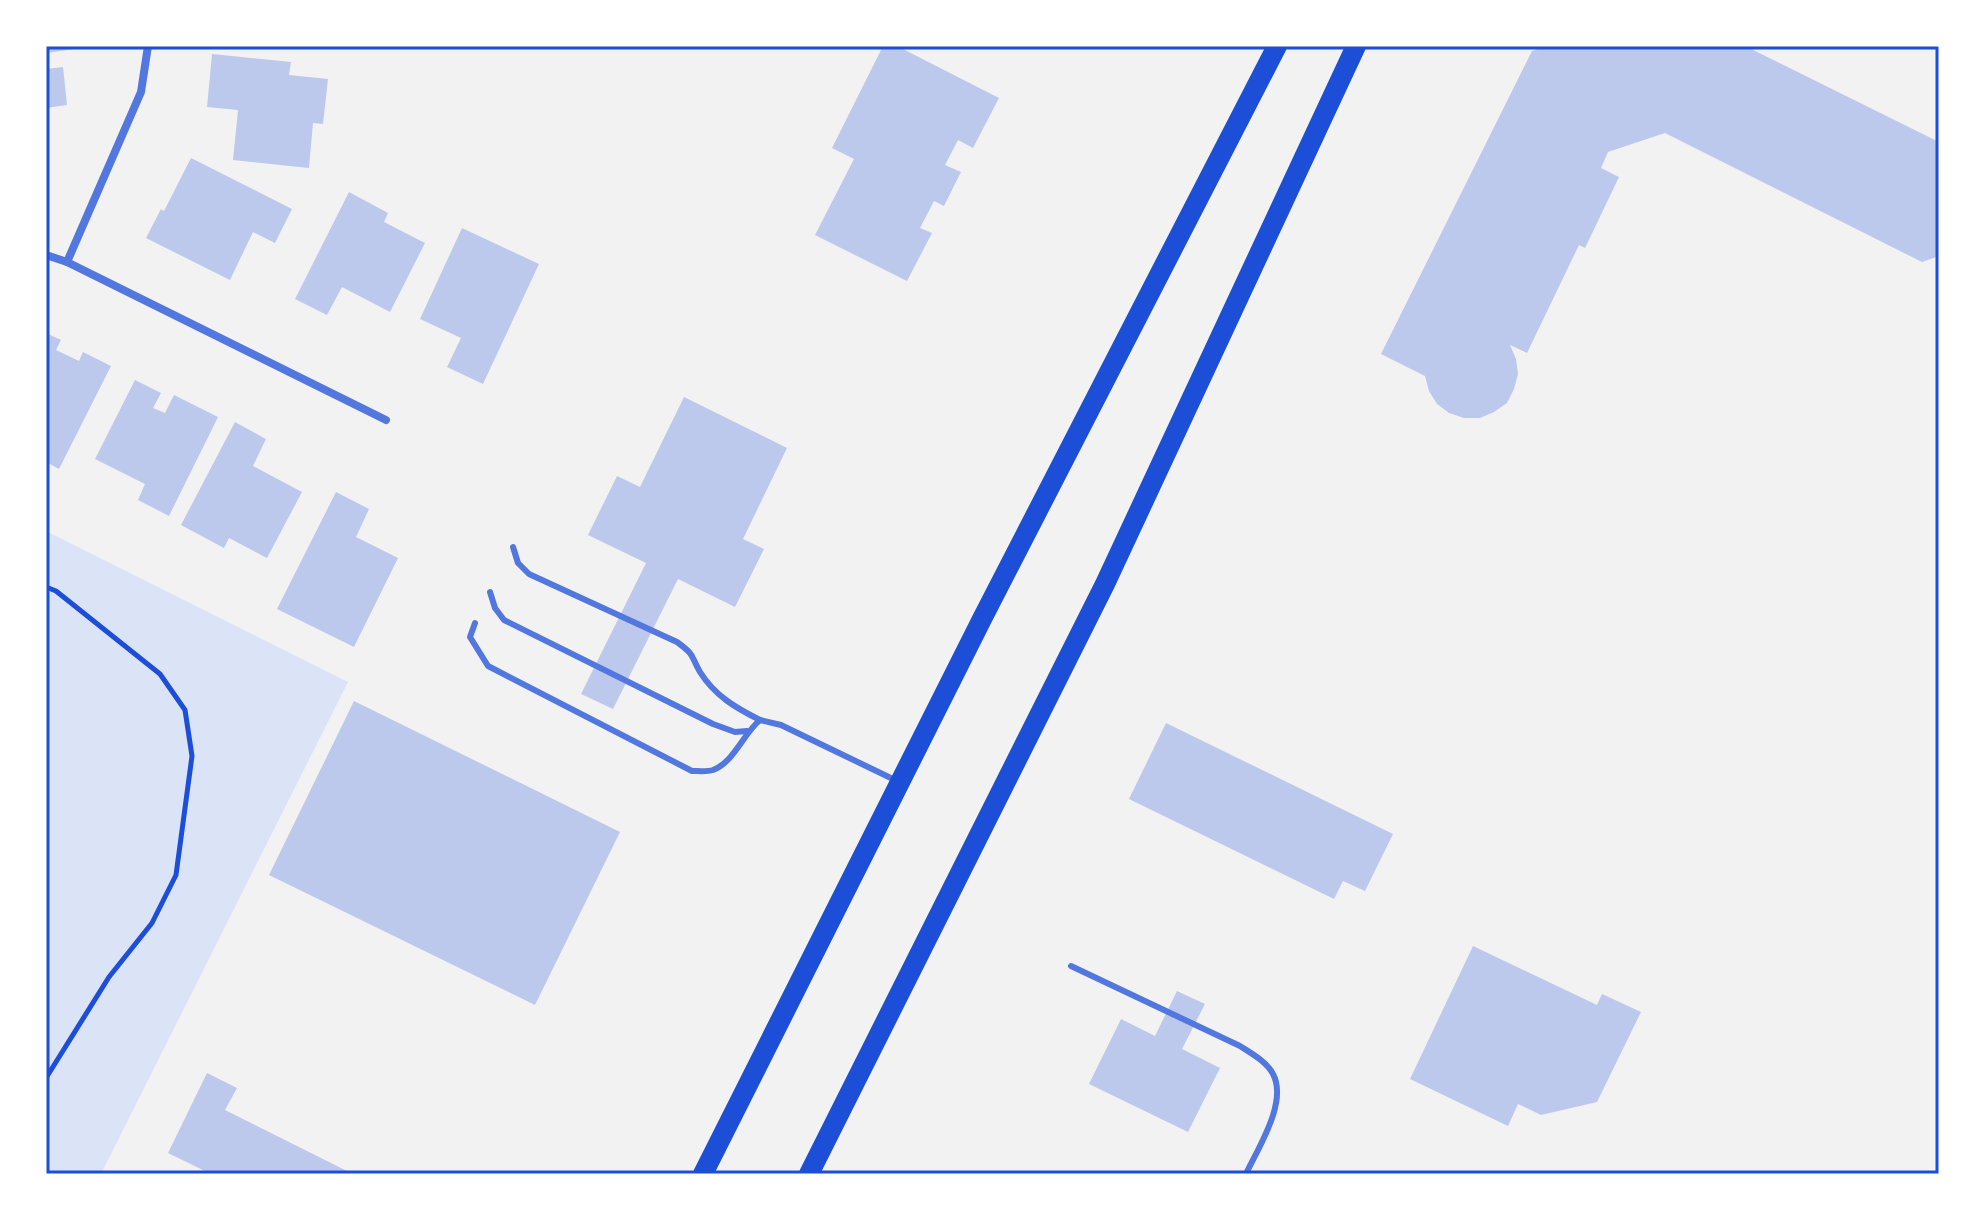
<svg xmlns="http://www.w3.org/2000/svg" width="1985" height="1220" font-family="'Alegreya Sans',sans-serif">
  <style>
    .green { fill: #dbe4f7 }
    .building { fill: #bdc9ec }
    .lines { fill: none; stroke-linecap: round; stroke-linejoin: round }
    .path { stroke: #1d4ed8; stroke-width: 5 }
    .service { stroke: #5277de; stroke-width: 6 }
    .minor { stroke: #5277de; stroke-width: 8 }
    .primary { stroke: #1d4ed8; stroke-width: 20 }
    .neatline { fill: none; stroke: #1d4ed8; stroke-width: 3 }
  </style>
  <rect width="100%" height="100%" fill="#f2f2f2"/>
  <path class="green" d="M46,531l302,151 -247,492h-55z"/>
  <g class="building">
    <path d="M46,46h35v2l-35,5z"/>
    <path d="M883,46h14l102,52 -26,50 -15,-8 -13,25 16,7 -17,34 -10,-5 -14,27 12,5 -25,48 -92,-46 39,-76 -22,-11z"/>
    <path d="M1546,46h199l194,96v114l-17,6 -257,-129 -57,19 -7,16 18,9 -34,71 -6,-3 -52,108 -17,-8 6,14 2,15 -4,15 -7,14 -13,9 -14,6h-16l-15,-5 -12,-9 -8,-13 -4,-15 -44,-22 151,-303z"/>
    <path d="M212,54l79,8 -2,13 39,4 -5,45 -10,-1 -4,45 -76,-8 5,-50 -31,-3z"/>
    <path d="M63,67l4,38 -21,3v-39z"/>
    <path d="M191,158l101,51 -17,34 -22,-11 -23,48 -84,-42 15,-29 3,2z"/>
    <path d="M349,192l39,21 -4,9 41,21 -35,69 -48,-25 -15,28 -32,-16z"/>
    <path d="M462,228l77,36 -56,120 -36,-17 14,-29 -41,-19z"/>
    <path d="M46,333l15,7 -5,10 23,11 4,-9 28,14 -52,103 -13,-7z"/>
    <path d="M135,380l26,13 -8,15 12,5 9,-18 44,22 -49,99 -31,-16 7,-16 -50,-25z"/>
    <path d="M684,397l103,51 -44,91 21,10 -29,58 -57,-28 -65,130 -32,-15 65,-131 -58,-28 29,-59 23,11z"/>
    <path d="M235,422l31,17 -13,27 49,26 -35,66 -38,-20 -5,10 -43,-23z"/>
    <path d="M336,492l33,17 -13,28 42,21 -44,89 -77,-38z"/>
    <path d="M354,701l266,131 -85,173 -266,-130z"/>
    <path d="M1166,723l227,111 -28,57 -22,-10 -9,18 -205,-100z"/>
    <path d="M1473,946l124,59 5,-11 39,18 -44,90 -56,13 -23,-11 -10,22 -98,-47z"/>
    <path d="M1177,991l28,13 -23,45 38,19 -32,64 -99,-48 32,-65 34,17z"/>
    <path d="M207,1073l30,15 -12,22 128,64h-142l-43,-21z"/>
  </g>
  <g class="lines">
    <path class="path" d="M46,587l10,4 104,83 25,36 7,46 -16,119 -24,48 -43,54 -63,101"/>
    <g class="service">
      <path d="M513,547l5,16 11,11 148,68c19,14 13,13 23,30 15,24 36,36 60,48"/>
      <path d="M490,592l5,16 9,12 209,104 22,8 12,-1"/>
      <path d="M475,623l-5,14 18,29 204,105c6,0 15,1 21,-1 21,-8 30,-36 47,-50l21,5 114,55"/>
      <path d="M1071,966l169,80c11,7 27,16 33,28 15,28 -15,74 -27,100"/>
    </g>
    <g class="minor">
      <path d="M46,255l21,7 319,158"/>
      <path d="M67,262l74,-170 7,-46"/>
    </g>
    <g class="primary">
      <path d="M703,1174l280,-557 294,-571"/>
      <path d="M809,1174l296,-590 251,-538"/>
    </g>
  </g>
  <rect width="1985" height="1220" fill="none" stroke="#ffffff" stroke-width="96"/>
  <rect x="48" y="48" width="1889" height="1124" class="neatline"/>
</svg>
